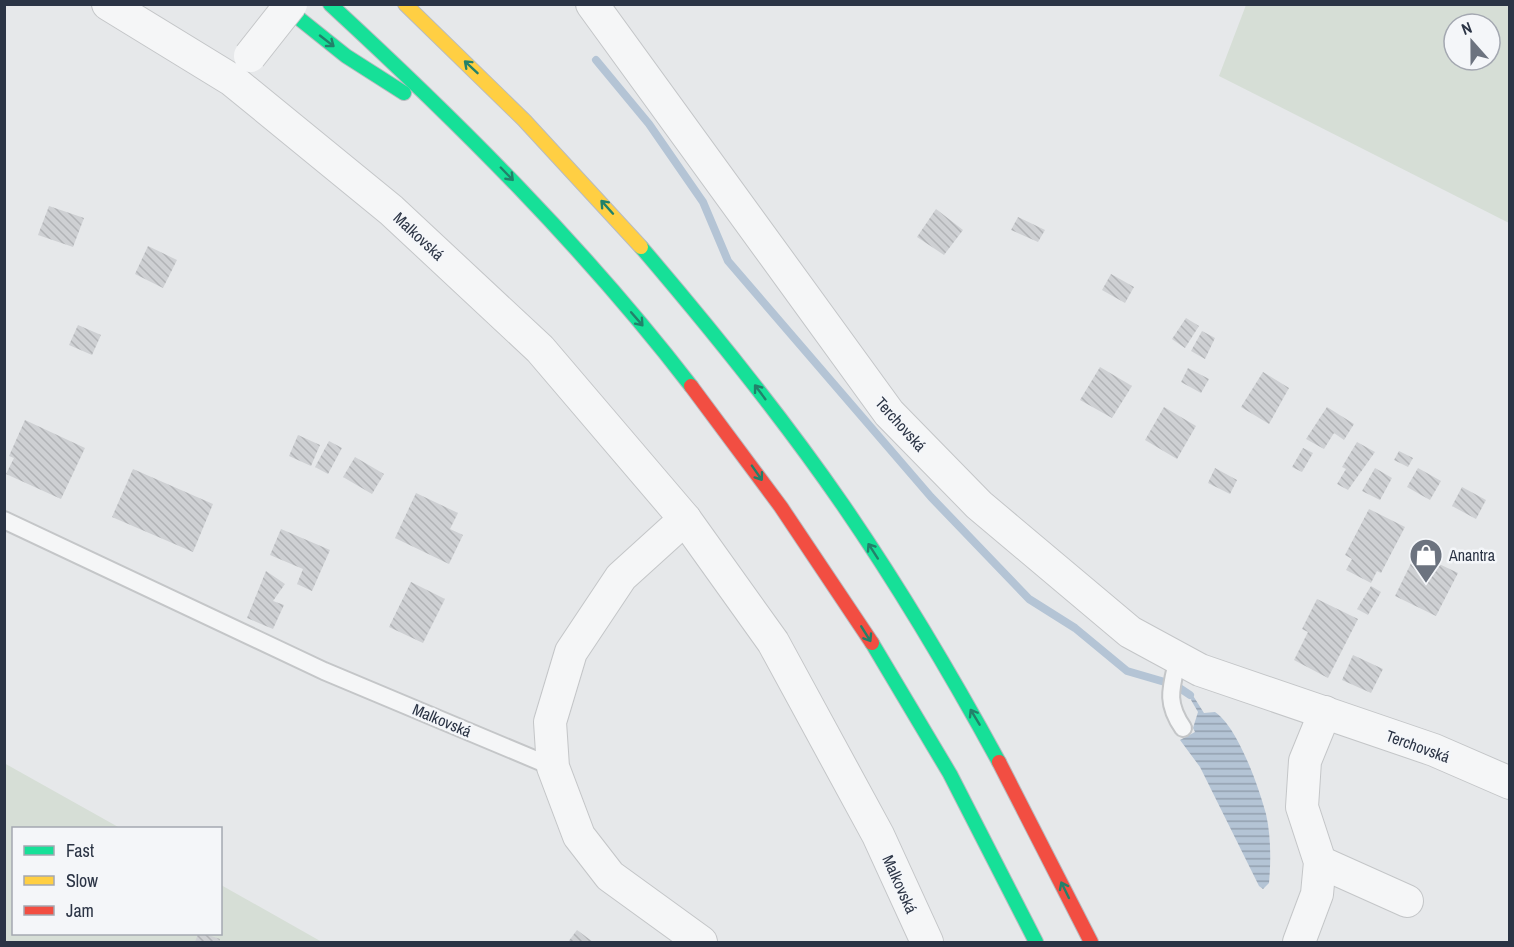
<svg xmlns="http://www.w3.org/2000/svg" width="1514" height="947" font-family="'Archivo Narrow',sans-serif">
  <style>
    .green { fill: #d6ded6; fill-rule: evenodd }
    .water { fill: url(#water-rules) }
    .lines { fill: none; stroke-linecap: round; stroke-linejoin: round }
    .stream { stroke: #b4c4d5; stroke-width: 8 }
    .building { fill: url(#building-back-hatch) }
    .lane-casing { stroke: #c4c6c8; stroke-width: 20 }
    .street-casing { stroke: #c4c6c8; stroke-width: 34 }
    .fast-casing { stroke: #b8bbbf; stroke-width: 16 }
    .slow-casing { stroke: #b8bbbf; stroke-width: 16 }
    .jam-casing { stroke: #b8bbbf; stroke-width: 16 }
    .lane { stroke: #f5f6f7; stroke-width: 16 }
    .street { stroke: #f5f6f7; stroke-width: 32 }
    .fast { stroke: #16e098; stroke-width: 14 }
    .slow { stroke: #ffcf43; stroke-width: 14 }
    .jam { stroke: #f24e42; stroke-width: 14 }
    .street-bridge-casing { stroke: #c4c6c8; stroke-width: 34; stroke-linecap: butt }
    .street-bridge { stroke: #f5f6f7; stroke-width: 32 }
    .oneway { stroke: #22816a }
    .labels { text-anchor: middle; dominant-baseline: central; stroke-width: 5; stroke-linejoin: round; paint-order: stroke }
    .street-label { font-size: 16px; fill: #2b3445; stroke: #f4f6f9 }
    .poi-label { font-size: 16px; fill: #2b3445; stroke: #f4f6f9; text-anchor: start }
  </style>
  <defs>
    <pattern id="water-rules" width="6" height="5" patternUnits="userSpaceOnUse" patternTransform="scale(1.5)"><rect width="6" height="5" fill="#b4c4d5"/><path d="M0 2.5h6" fill="none" stroke="#93a0af"/></pattern>
    <pattern id="building-back-hatch" width="6" height="6" patternUnits="userSpaceOnUse" patternTransform="scale(1.5)"><rect width="6" height="6" fill="#ced0d3"/><path d="M-1 5l2 2M0 0l6 6M5-1l2 2" fill="none" stroke="#b1b3b6"/></pattern>
  </defs>
  <rect width="100%" height="100%" fill="#e6e8ea"/>
  <g class="green">
    <path d="M1246,5h263v218l-290,-147zM1454,24h36v36h-36z"/>
    <path d="M4,763l116,65h-106v106h206l1,-49 101,57h-317z"/>
  </g>
  <path class="water" d="M1192,694l12,19 11,-1c23,15 44,76 51,102 5,22 5,47 3,69l-6,6 -4,-3 -59,-119 -20,-27 15,-8 -2,-4 5,-16 -7,-12z"/>
  <g class="lines">
    <path class="stream" d="M596,60l53,64 54,78 25,59 203,236 98,102 46,29 52,43 48,14 15,10"/>
  </g>
  <g class="building">
    <path d="M49,206l35,12 -11,29 -35,-12z"/>
    <path d="M936,209l27,21 -19,25 -27,-18z"/>
    <path d="M1018,217l27,13 -7,12 -27,-12z"/>
    <path d="M148,246l29,14 -14,28 -28,-14z"/>
    <path d="M1111,274l23,13 -9,16 -23,-13z"/>
    <path d="M1186,318l13,8 -14,22 -13,-9z"/>
    <path d="M78,325l23,10 -9,20 -23,-10z"/>
    <path d="M1202,331l13,7 -10,21 -14,-8z"/>
    <path d="M1100,367l32,19 -20,32 -32,-18z"/>
    <path d="M1188,368l21,11 -8,14 -20,-11z"/>
    <path d="M1263,372l26,16 -20,36 -28,-17z"/>
    <path d="M1164,407l32,19 -19,33 -32,-19z"/>
    <path d="M1327,407l27,17 -10,16 -10,-7 -10,16 -18,-10z"/>
    <path d="M25,420l60,28 -24,51 -55,-25 8,-16 -5,-2z"/>
    <path d="M298,435l22,10 -9,21 -22,-10z"/>
    <path d="M329,441l13,7 -14,26 -13,-7z"/>
    <path d="M1357,442l18,10 -27,38 -11,-6 9,-15 -4,-2z"/>
    <path d="M1303,448l10,5 -11,19 -10,-5z"/>
    <path d="M1399,451l14,7 -5,9 -14,-7z"/>
    <path d="M355,457l29,17 -12,20 -29,-17z"/>
    <path d="M1215,468l22,12 -7,14 -22,-11z"/>
    <path d="M1375,468l17,10 -12,22 -18,-9z"/>
    <path d="M1418,468l23,13 -11,19 -23,-13z"/>
    <path d="M133,469l80,35 -20,48 -81,-35z"/>
    <path d="M1462,487l24,13 -10,19 -24,-13z"/>
    <path d="M416,493l42,20 -8,16 13,6 -14,29 -54,-26z"/>
    <path d="M1369,509l36,18 -24,46 -4,-2 -6,12 -25,-13 6,-11 -7,-4z"/>
    <path d="M281,529l49,21 -18,41 -15,-7 6,-15 -33,-14z"/>
    <path d="M1416,553l42,20 -22,43 -41,-20z"/>
    <path d="M266,571l19,13 -12,17 11,4 -11,24 -26,-11z"/>
    <path d="M411,582l34,17 -22,44 -34,-16z"/>
    <path d="M1371,586l10,6 -13,23 -11,-6z"/>
    <path d="M1317,599l41,20 -30,59 -34,-18 14,-28 -6,-3z"/>
    <path d="M1353,655l30,14 -12,24 -29,-13z"/>
    <path d="M577,930l16,12h-25z"/>
    <path d="M198,934h7l15,5 -1,3h-24z"/>
  </g>
  <g class="lines">
    <g class="lane-casing">
      <g id="lane">
        <path d="M4,520l320,151 229,96"/>
        <path d="M1178,658c-7,30 -13,44 5,70"/>
      </g>
    </g>
    <g class="street-casing">
      <g id="street">
        <path d="M108,4l124,76 159,130 149,139 145,170 88,123 105,193 49,107"/>
        <path d="M592,4l297,409 90,92 151,127 70,38 234,80 76,33"/>
        <path d="M685,519l-64,58 -50,75 -21,70 3,45 26,69 31,40 91,66"/>
        <path d="M1320,862l87,39"/>
        <path d="M1299,942l18,-48 3,-32 -18,-55 3,-46 20,-49"/>
      </g>
    </g>
    <g class="fast-casing">
      <g id="fast">
        <path d="M281,4l65,52 58,37"/>
        <path d="M330,4c129,119 254,243 361,382"/>
        <path d="M641,247c71,83 140,168 202,258 57,83 108,169 156,257"/>
        <path d="M872,643l78,131 86,168"/>
      </g>
    </g>
    <g class="slow-casing">
      <path id="slow" d="M405,4l119,116 117,127"/>
    </g>
    <g class="jam-casing">
      <g id="jam">
        <path d="M691,386l90,121 91,136"/>
        <path d="M999,762l92,180"/>
      </g>
    </g>
    <use href="#lane" class="lane"/>
    <use href="#street" class="street"/>
    <use href="#fast" class="fast"/>
    <use href="#slow" class="slow"/>
    <use href="#jam" class="jam"/>
    <g class="street-bridge-casing">
      <path id="street-bridge" d="M250,56l41,-52"/>
    </g>
    <use href="#street-bridge" class="street-bridge"/>
  </g>
  <defs><path id="oneway-shaft" d="M-6 0H5M1.5-3L5.5 0L1.5 3" fill="none" stroke-width="1.6" stroke-linecap="round" stroke-linejoin="round" transform="scale(1.5)"/></defs>
  <g class="oneway">
    <use href="#oneway-shaft" transform="translate(327 41) rotate(38)"/>
    <use href="#oneway-shaft" transform="translate(471 67) rotate(-137)"/>
    <use href="#oneway-shaft" transform="translate(507 174) rotate(46)"/>
    <use href="#oneway-shaft" transform="translate(607 207) rotate(-132)"/>
    <use href="#oneway-shaft" transform="translate(637 319) rotate(49)"/>
    <use href="#oneway-shaft" transform="translate(760 392) rotate(-127)"/>
    <use href="#oneway-shaft" transform="translate(757 473) rotate(55)"/>
    <use href="#oneway-shaft" transform="translate(873 551) rotate(-123)"/>
    <use href="#oneway-shaft" transform="translate(866 634) rotate(58)"/>
    <use href="#oneway-shaft" transform="translate(975 717) rotate(-121)"/>
    <use href="#oneway-shaft" transform="translate(1065 890) rotate(-116)"/>
  </g>
  <defs>
    <g id="shop-pin" transform="scale(1.725)"><path d="M0 17L-7.5 6A9.5 9.5 0 1 1 7.5 6Z" fill="#6c737f" stroke="#f4f6f9"/><path d="M-5-2.5h2.3a2.7 3.5 0 0 1 5.4 0H5L5.5 6h-11ZM-1.5-2.5h3a1.5 2.3 0 0 0-3 0Z" fill="#fff"/></g>
  </defs>
  <g fill-rule="evenodd">
    <use href="#shop-pin" x="1426" y="555"/>
  </g>
  <g class="labels">
    <g class="street-label">
      <text transform="translate(419 236) rotate(43)">Malkovská</text>
      <text transform="translate(901 424) rotate(48)">Terchovská</text>
      <text transform="translate(442 720) rotate(23)">Malkovská</text>
      <text transform="translate(1418 746) rotate(20)">Terchovská</text>
      <text transform="translate(900 884) rotate(66)">Malkovská</text>
    </g>
    <g class="poi-label">
      <text x="1449" y="555">Anantra</text>
    </g>
  </g>
  <rect width="1514" height="947" fill="none" stroke="#2b3445" stroke-width="12"/>
  <rect x="12" y="827" width="210" height="108" fill="#f4f6f9" stroke="#a4a8b1" stroke-width="1.5"/>
  <rect x="24" y="846" width="30" height="9" fill="#16e098" stroke="#a4a8b1" stroke-width="1.5"/>
  <text x="66" y="857" font-size="18" fill="#2b3445">Fast</text>
  <rect x="24" y="876" width="30" height="9" fill="#ffcf43" stroke="#a4a8b1" stroke-width="1.5"/>
  <text x="66" y="887" font-size="18" fill="#2b3445">Slow</text>
  <rect x="24" y="906" width="30" height="9" fill="#f24e42" stroke="#a4a8b1" stroke-width="1.5"/>
  <text x="66" y="917" font-size="18" fill="#2b3445">Jam</text>
  <g transform="translate(1472 42) rotate(339)"><circle r="28" fill="#f4f6f9" stroke="#a4a8b1" stroke-width="1.5"/>
  <path d="M0-4.5L10 22L0 15L-10 22Z" fill="#6c737f"/>
  <text y="-9" font-size="16" font-weight="bold" text-anchor="middle" fill="#2b3445">N</text>
  </g>
</svg>
